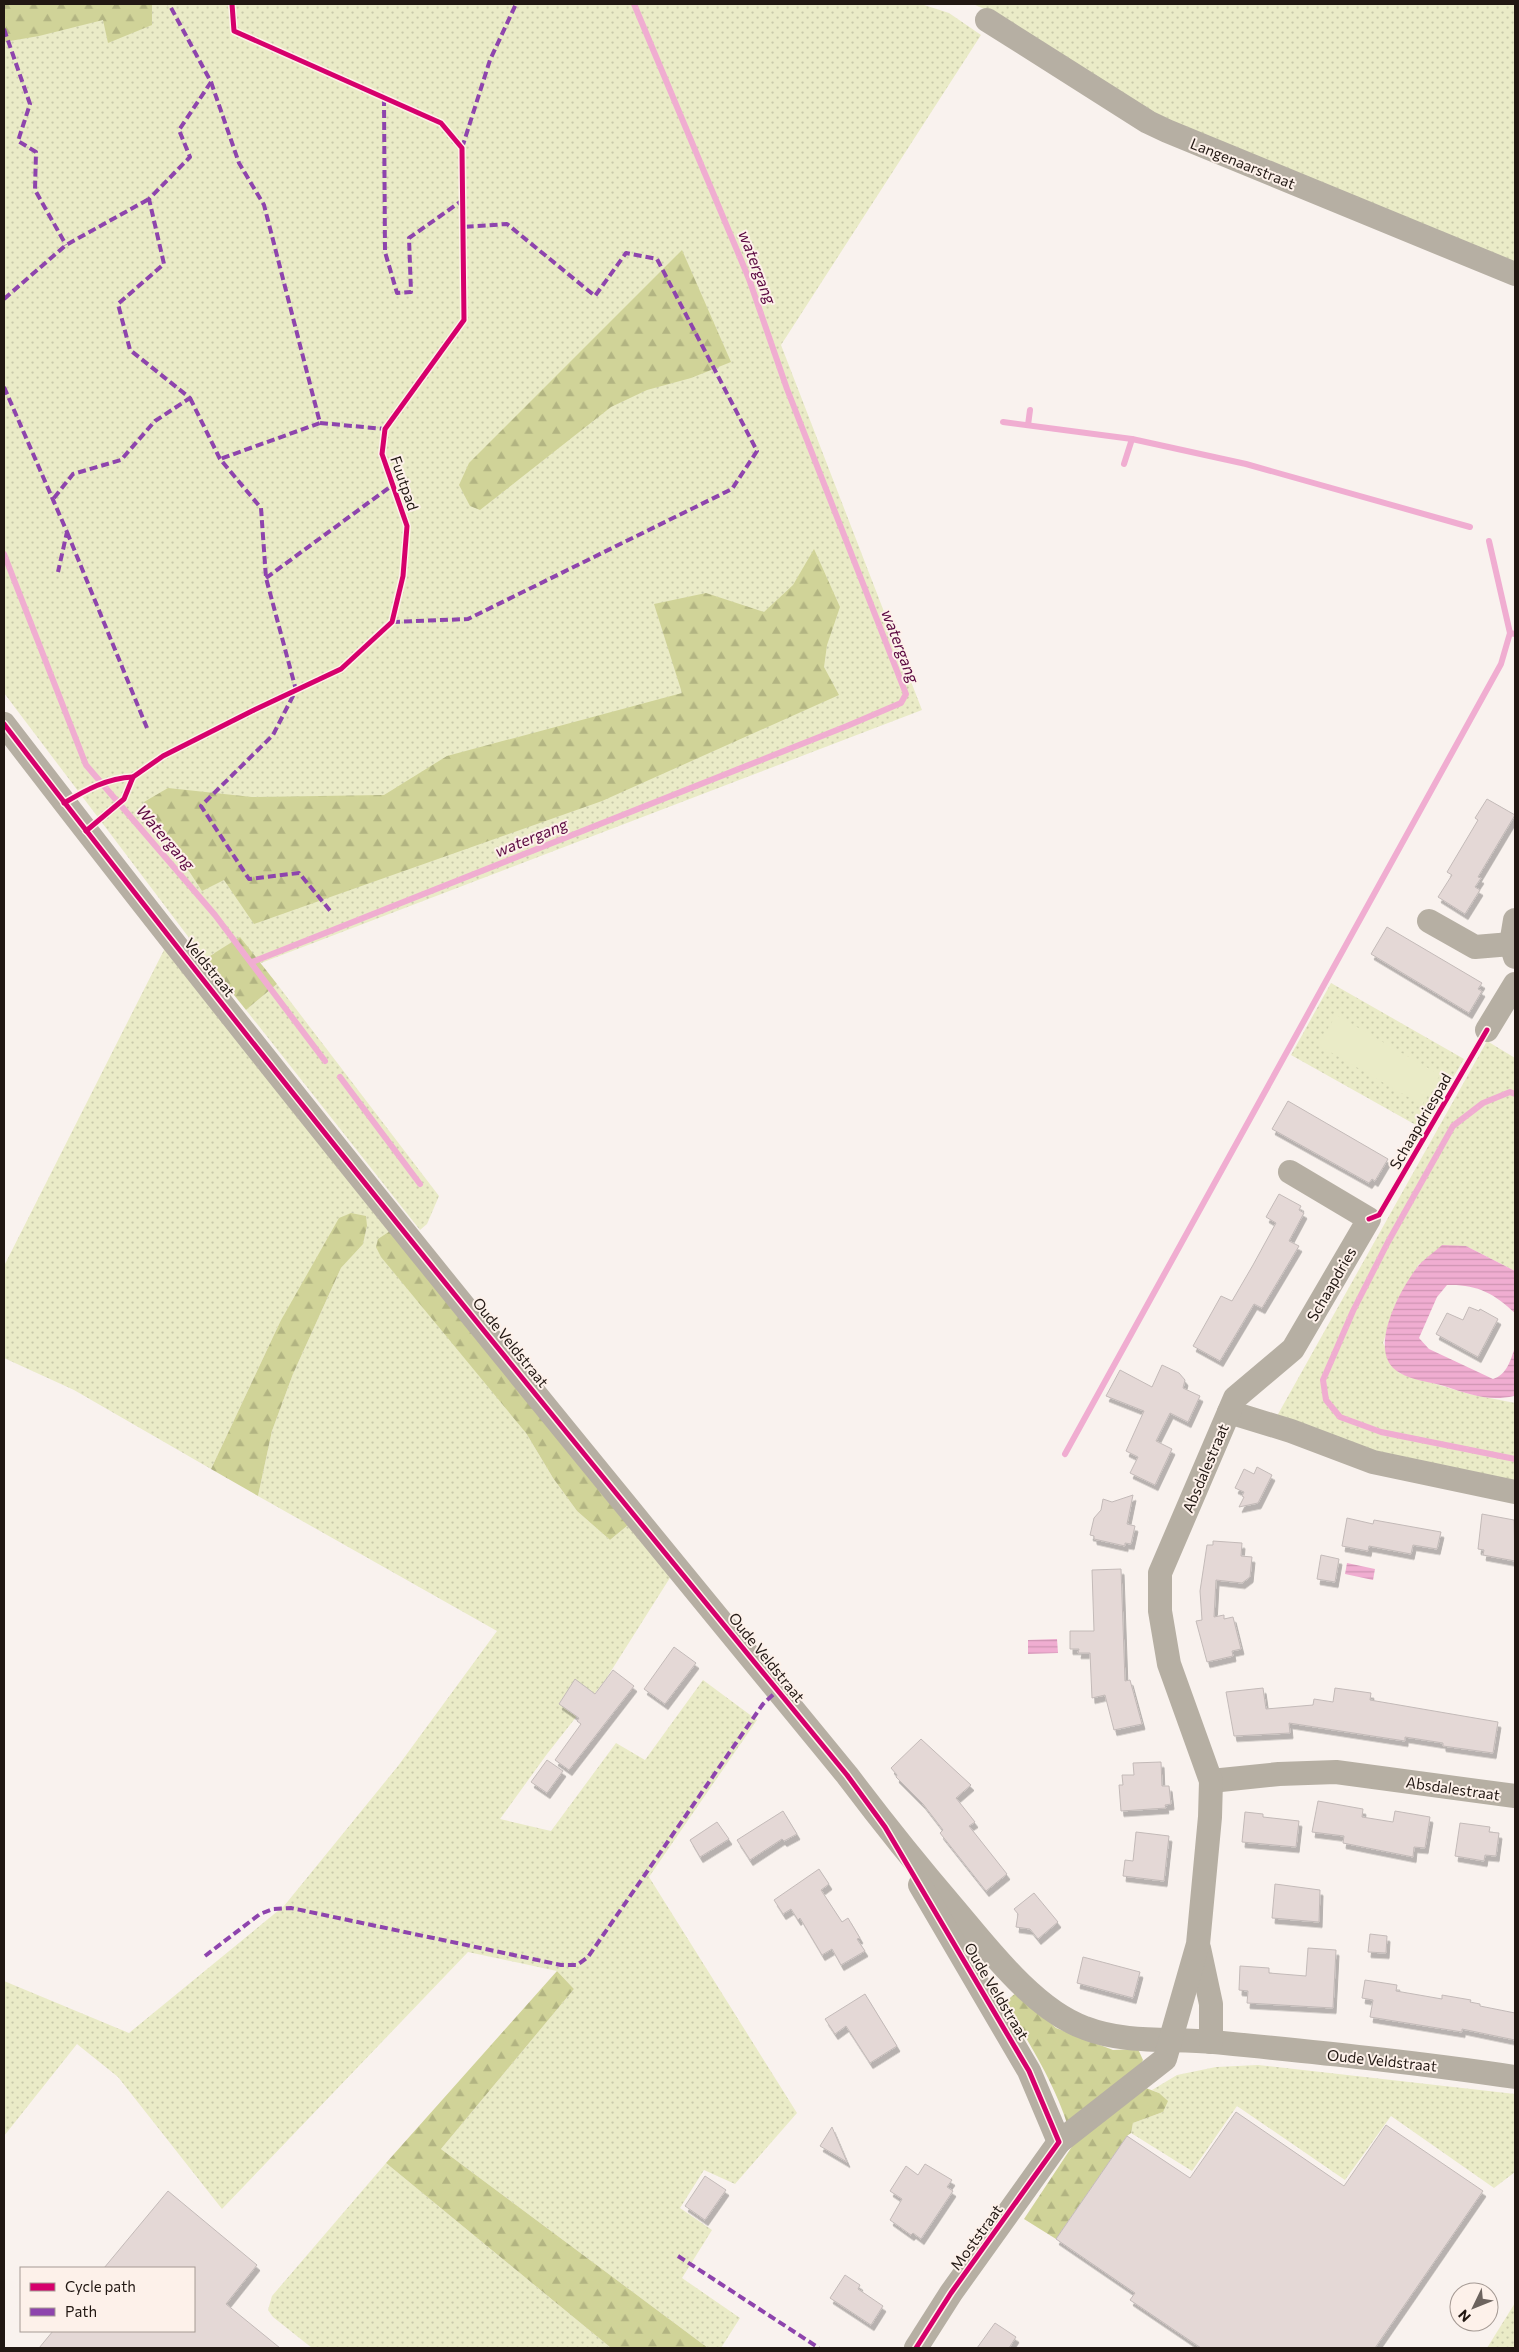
<svg xmlns="http://www.w3.org/2000/svg" width="1519" height="2352" font-family="Commissioner,sans-serif">
  <style>
    .green { fill: url(#green-dots) }
    .forest { fill: url(#forest-firs) }
    .pitch { fill: #eaebc7 }
    .water { fill: url(#water-rules) }
    .lines { fill: none; stroke-linecap: round; stroke-linejoin: round }
    .stream { stroke: #f0add1; stroke-width: 6 }
    .building { fill: #e4d8d6; stroke: #c3bab8; filter: url(#shadow) }
    .minor { stroke: #b6afa3; stroke-width: 24 }
    .quiet { stroke: #8e44ad; stroke-width: 4; stroke-dasharray: 8 4; stroke-linecap: butt }
    .cycleway-casing { stroke: #fdf1ea; stroke-width: 8 }
    .cycleway { stroke: #d6006c; stroke-width: 5 }
    .labels { text-anchor: middle; dominant-baseline: central; stroke-width: 4; stroke-linejoin: round; paint-order: stroke }
    .street-label { font-size: 15px; fill: #211712; stroke: #fdf1ea }
    .water-label { font-size: 16px; font-style: italic; fill: #5b0841; stroke: #fdf1ea }
  </style>
  <defs>
    <pattern id="green-dots" width="8" height="8" patternUnits="userSpaceOnUse" patternTransform="scale(1.25)"><rect width="8" height="8" fill="#eaebc7"/><path d="M2 2h.1M6 6h.1" fill="none" stroke="#c8c9aa" stroke-width="1.8" stroke-linecap="round"/></pattern>
    <pattern id="forest-firs" width="22" height="20" patternUnits="userSpaceOnUse" patternTransform="scale(1.25)"><rect width="22" height="20" fill="#d0d398"/><path d="M5 1l3.5 6h-7zM16 11l3.5 6h-7z" fill="#b2b482"/></pattern>
    <pattern id="water-rules" width="6" height="5" patternUnits="userSpaceOnUse" patternTransform="scale(1.25)"><rect width="6" height="5" fill="#f0add1"/><path d="M0 2.5h6" fill="none" stroke="#ce94b2"/></pattern>
    <filter id="shadow"><feDropShadow dx="3" dy="5.5" stdDeviation="0" flood-color="#0004"/></filter>
  </defs>
  <rect width="100%" height="100%" fill="#f9f2ee"/>
  <g class="green">
    <path d="M4,4h917l28,9 32,22 -200,310 141,365 -661,253 -47,-10 -9,6 -201,-266z"/>
    <path d="M973,4h542v263l-334,-137 -190,-118z"/>
    <path d="M165,948l209,256 152,229 27,45 24,33 33,29 23,-19 40,52 -67,106 -59,75 -47,65 51,12 65,-88 29,17 58,-80 54,40 -108,157 148,236 -62,71 -31,-14 -24,38 32,22 -30,48 58,40 -19,30h-13l-267,-199 133,-160 -17,-18 -89,-19 -246,257 -104,-132 -41,-33 -73,92v-155l125,52 155,-127 114,-140 99,-135 -239,-135 14,-65 21,-57 48,-106 22,-25 4,-17 -87,96 -69,147 -137,-79 -70,-32v-92z"/>
    <path d="M1331,983l133,76 -41,70 -132,-74z"/>
    <path d="M277,984l162,212 -12,28 -7,6 -174,-220z"/>
    <path d="M1487,1041l28,17v213l-49,-25 -47,18 -23,39 -13,40 16,30 70,21 46,9v80l-155,-32 -83,-35z"/>
    <path d="M1258,2065l257,29v78l-21,16 -103,-72 -46,64 -108,-74 -45,65 -61,-38 2,-10 30,-11 -4,-19 -7,-3 25,-15 39,-8z"/>
    <path d="M386,2163l225,185h-299l-39,-31 -5,-7 4,-14z"/>
    <path d="M1515,2303v45h-28z"/>
  </g>
  <g class="forest">
    <path d="M4,4h148v21l-44,18 -5,-23 -64,16 -35,6z"/>
    <path d="M682,250l49,112 -40,16 -44,12 -36,17 -131,103 -10,-4 -11,-21 10,-22z"/>
    <path d="M814,549l26,58 -13,38 -3,22 15,28 -237,106 -348,123 -30,-44 -22,11 -58,-89 24,-14 84,9 132,-2 63,-39 235,-63 -28,-89 52,-11 58,19 29,-27z"/>
    <path d="M240,937l37,47 -31,26 -41,-51z"/>
    <path d="M351,1213l15,3 1,10 -4,18 -22,24 -48,106 -21,57 -14,65 -47,-27 69,-147 59,-104z"/>
    <path d="M393,1229l240,292 -23,19 -33,-29 -24,-33 -27,-45 -145,-176 -5,-10 2,-8z"/>
    <path d="M557,1971l17,18 -133,160 267,199h-97l-225,-185z"/>
    <path d="M1017,1992l39,36 57,22 25,-1 5,11 -5,9 -13,11 34,13 9,8 -5,11 -30,11 -2,10 -4,3 -71,103 -32,-20 49,-74c-12,-53 -41,-96 -68,-143z"/>
  </g>
  <path class="pitch" d="M1336,1015l104,60 -18,30 -104,-60z"/>
  <g class="water">
    <path d="M1442,1245l24,1 49,25v42c-21,-20 -39,-29 -68,-28l-10,12 -18,41 10,11 64,30c14,-4 18,-20 22,-32l-1,49c-26,6 -45,-2 -70,-10 -14,-4 -32,-6 -44,-13 -36,-19 1,-86 19,-108 6,-7 16,-13 23,-20z"/>
    <path d="M1347,1563l28,6 -2,11 -28,-6z"/>
    <path d="M1057,1639l1,14 -30,1v-14z"/>
  </g>
  <g class="lines">
    <g class="stream">
      <path d="M1003,422l129,17 114,25 224,63"/>
      <path d="M1028,425l2,-15"/>
      <path d="M1124,464l8,-25"/>
      <path d="M1489,541l21,92 5,1"/>
      <path d="M4,554l82,211 129,150 110,146"/>
      <path d="M252,962l595,-236 54,-23 5,-9 -119,-305 -38,-110 -115,-275"/>
      <path d="M340,1077l80,107"/>
      <path d="M1515,1094l-5,-2 -27,11 -30,23 -65,116 -35,69 -30,69 3,20 14,17 41,15 134,27"/>
      <path d="M1065,1454l436,-790 9,-31"/>
    </g>
  </g>
  <g class="building">
    <path d="M1487,799l28,16 -37,62 3,1 -6,9 5,3 -15,24 -27,-17 14,-22 -5,-3 31,-52 -3,-2z"/>
    <path d="M1387,927l95,56 -4,6 4,2 -13,22 -98,-59z"/>
    <path d="M1288,1101l100,58 -13,22 -3,-2 -3,4 -97,-54z"/>
    <path d="M1279,1194l22,12 -2,4 5,3 -15,28 10,5 -37,62 -8,-4 -34,57 -27,-15 28,-50 11,5 21,-36 23,-42 -10,-6z"/>
    <path d="M1469,1307l10,4 1,-2 18,10 -20,38 -42,-23 11,-21 16,7z"/>
    <path d="M1162,1365l17,8 6,7 -2,8 17,8 -12,26 -18,-9 -14,28 16,8 -17,36 -25,-12 8,-16 -12,-6 18,-40 -38,-15 14,-26 32,17z"/>
    <path d="M1257,1467l15,8 -14,28 -19,4 5,-10 -2,-1 2,-4 -9,-4 9,-19 10,5z"/>
    <path d="M1133,1495l-6,29 8,2 -4,18 -6,-1v3l-31,-7v-3l-4,-1 4,-17 7,-8 2,-11 9,3z"/>
    <path d="M1482,1514l32,6 1,41 -32,-6 1,-5 -6,-1z"/>
    <path d="M1347,1518l26,6 1,-4 67,12 -4,17 -24,-4 -2,9 -42,-8 -1,5 -26,-5z"/>
    <path d="M1213,1541l29,2 -1,13 11,1 -2,20 -8,6 -26,-3 -2,37 10,-2v4l9,-2 8,32 -9,2 1,5 -26,6 -11,-41 6,-1 -2,-29 7,-46h6z"/>
    <path d="M1321,1555l18,4 -4,23 -18,-3z"/>
    <path d="M1121,1569l4,112 5,-1 12,44 -28,6 -9,-35 -13,3 -2,-45h-12l1,-4h-9v-18h24l-2,-61z"/>
    <path d="M674,1647l22,16 -31,41 -21,-15z"/>
    <path d="M613,1670l21,16 -65,84 -14,-10 26,-36 -4,-3 2,-3 -20,-14 16,-25 20,15z"/>
    <path d="M1263,1688l3,21 47,-4 1,-6 19,3 2,-14 36,5 -1,7 128,22 -5,31 -50,-7v-3l-38,-6v4l-116,-18 1,10 -56,3 -8,-44z"/>
    <path d="M921,1739l50,46 -15,13 19,24 -6,4 38,48 -21,17 -46,-58 3,-3 -20,-26 -27,-27 1,-2 -6,-7z"/>
    <path d="M547,1760l16,11 -16,22 -16,-11z"/>
    <path d="M1161,1762l1,24h7l2,18 -6,1 1,3 -45,3 -2,-26h4l-1,-10h12l-1,-12z"/>
    <path d="M1318,1801l45,8 -1,8 31,5 2,-11 35,6 -5,31 -11,-1 -1,10 -70,-14 1,-7 -32,-4z"/>
    <path d="M783,1811l14,23 -13,7 -2,-2 -32,21 -13,-20z"/>
    <path d="M1245,1812l18,2v3l36,4 -3,26 -54,-5z"/>
    <path d="M717,1822l12,17 -29,18 -10,-17z"/>
    <path d="M1460,1823l30,4 -1,5 10,1 -3,23 -11,-1 -1,6 -29,-5z"/>
    <path d="M1136,1832l33,4 -5,45 -41,-5 2,-16 8,1z"/>
    <path d="M819,1869l10,15 -8,6 21,32 6,-4 12,20 -3,1 8,12 -24,14 -9,-16 -10,6 -22,-37 -2,2 -7,-11 -8,5 -9,-14z"/>
    <path d="M1275,1884l45,6 -1,32 -47,-4z"/>
    <path d="M1034,1893l24,29 -20,17 -8,-10 -14,-2 2,-13 -4,-5z"/>
    <path d="M1370,1934l17,2 -1,17 -18,-1z"/>
    <path d="M1308,1948l28,2 -3,58 -86,-5 1,-12 -9,-1 1,-24 29,2v5l37,3z"/>
    <path d="M1083,1957l57,15 -7,26 -56,-15z"/>
    <path d="M1365,1980l32,5 -1,6 46,8v-4l29,5 -1,2 10,2v2l35,7v27l-53,-11v3l-92,-15 3,-17 -11,-2z"/>
    <path d="M865,1994l32,52 -27,17 -24,-37 -11,8 -10,-15z"/>
    <path d="M1236,2112l108,74 42,-61 97,66 -108,157h-174l-71,-48 5,-7 -79,-54 71,-103 63,42z"/>
    <path d="M832,2127l15,35 -27,-16z"/>
    <path d="M925,2164l27,16 -5,7 6,4 -32,48 -8,-6 -2,2 -21,-15 12,-21 -12,-8 16,-25 12,9z"/>
    <path d="M705,2176l21,14 -21,30 -20,-14z"/>
    <path d="M168,2191l89,74 -31,39 54,44h-241l14,-17h141v-63h-90z"/>
    <path d="M845,2275l15,10 -2,4 25,17 -12,19 -41,-27z"/>
    <path d="M995,2323l21,14 -7,11h-32z"/>
  </g>
  <g class="lines">
    <g class="minor">
      <path d="M987,20l161,102 19,9 348,143"/>
      <path d="M4,724c273,356 558,704 843,1051 34,45 69,89 106,132 34,40 81,103 132,121 41,16 86,10 129,14 100,10 201,20 301,35"/>
      <path d="M1515,920l-4,24 4,13"/>
      <path d="M1429,921l46,26 36,-3"/>
      <path d="M1487,1030l28,-46"/>
      <path d="M1229,1412l62,19 82,31 142,30"/>
      <path d="M1211,1781l68,-7 57,-2 179,24"/>
      <path d="M920,1885l109,186 30,71"/>
      <path d="M1199,1948l12,56v38"/>
      <path d="M916,2348l35,-55 108,-151 106,-83 33,-115 12,-127 1,-36 -42,-117 -9,-53v-38l75,-175 58,-49 76,-130 -79,-47"/>
    </g>
    <g class="quiet">
      <path d="M4,29l26,75 -12,37 18,11 -1,38 31,55"/>
      <path d="M211,82l28,81 25,42 56,218 -100,36"/>
      <path d="M384,98l1,154 12,41 14,-1 -2,-54 54,-38"/>
      <path d="M462,148l28,-88 26,-56"/>
      <path d="M4,299l62,-54 83,-46"/>
      <path d="M4,387l63,145 -9,40"/>
      <path d="M190,398l30,61 41,49 5,70 30,112 -23,45 -72,71 48,73 50,-6 33,40"/>
      <path d="M320,423l65,6"/>
      <path d="M54,498l19,-24 48,-14 34,-39 35,-23 -60,-48 -12,-46 46,-40 -15,-65 41,-42 -11,-27 32,-48 -42,-78"/>
      <path d="M67,532l80,196"/>
      <path d="M266,578l128,-94"/>
      <path d="M392,622l76,-3 264,-130 25,-38 -100,-192 -31,-6 -31,43 -88,-72 -44,3"/>
      <path d="M205,1956l55,-42 13,-5 18,-1 270,57h16l11,-8 175,-253 15,-14"/>
      <path d="M678,2256l141,92"/>
    </g>
    <g class="cycleway-casing">
      <g id="cycleway">
        <path d="M4,724c273,356 558,704 843,1051l38,52 144,244 30,71 -108,151 -35,55"/>
        <path d="M64,803c22,-13 43,-25 69,-26"/>
        <path d="M86,831l38,-32 9,-22 30,-21 89,-45 89,-42 51,-47 11,-46 4,-50 -25,-72 3,-25 79,-109 -2,-172 -21,-25 -207,-92 -2,-27"/>
        <path d="M1369,1219l10,-4 108,-185"/>
      </g>
    </g>
    <use href="#cycleway" class="cycleway"/>
  </g>
  <g class="labels">
    <g class="street-label">
      <text transform="translate(1243 163) rotate(22)">Langenaarstraat</text>
      <text transform="translate(405 483) rotate(71)">Fuutpad</text>
      <text transform="translate(210 967) rotate(51)">Veldstraat</text>
      <text transform="translate(1420 1121) rotate(-60)">Schaapdriespad</text>
      <text transform="translate(1331 1284) rotate(-60)">Schaapdries</text>
      <text transform="translate(511 1342) rotate(51)">Oude Veldstraat</text>
      <text transform="translate(1205 1468) rotate(-67)">Absdalestraat</text>
      <text transform="translate(767 1657) rotate(51)">Oude Veldstraat</text>
      <text transform="translate(1453 1788) rotate(8)">Absdalestraat</text>
      <text transform="translate(997 1991) rotate(59)">Oude Veldstraat</text>
      <text transform="translate(1382 2060) rotate(6)">Oude Veldstraat</text>
      <text transform="translate(976 2237) rotate(-54)">Moststraat</text>
    </g>
    <g class="water-label">
      <text transform="translate(758 267) rotate(69)">watergang</text>
      <text transform="translate(901 646) rotate(69)">watergang</text>
      <text transform="translate(166 837) rotate(49)">Watergang</text>
      <text transform="translate(531 837) rotate(-22)">watergang</text>
    </g>
  </g>
  <rect width="1519" height="2352" fill="none" stroke="#211712" stroke-width="10"/>
  <rect x="20" y="2267" width="175" height="65" fill="#fdf1ea" stroke="#a59a94"/>
  <rect x="30" y="2283" width="25" height="8" fill="#d6006c" stroke="#a59a94"/>
  <text x="65" y="2292" font-size="15" fill="#211712">Cycle path</text>
  <rect x="30" y="2308" width="25" height="8" fill="#8e44ad" stroke="#a59a94"/>
  <text x="65" y="2317" font-size="15" fill="#211712">Path</text>
  <g transform="translate(1474 2307) rotate(227)"><circle r="24" fill="#fdf1ea" stroke="#a59a94"/>
  <path d="M0-4L9 19L0 12L-9 19Z" fill="#6d645f"/>
  <text y="-8" font-size="14" font-weight="bold" text-anchor="middle" fill="#211712">N</text>
  </g>
</svg>
